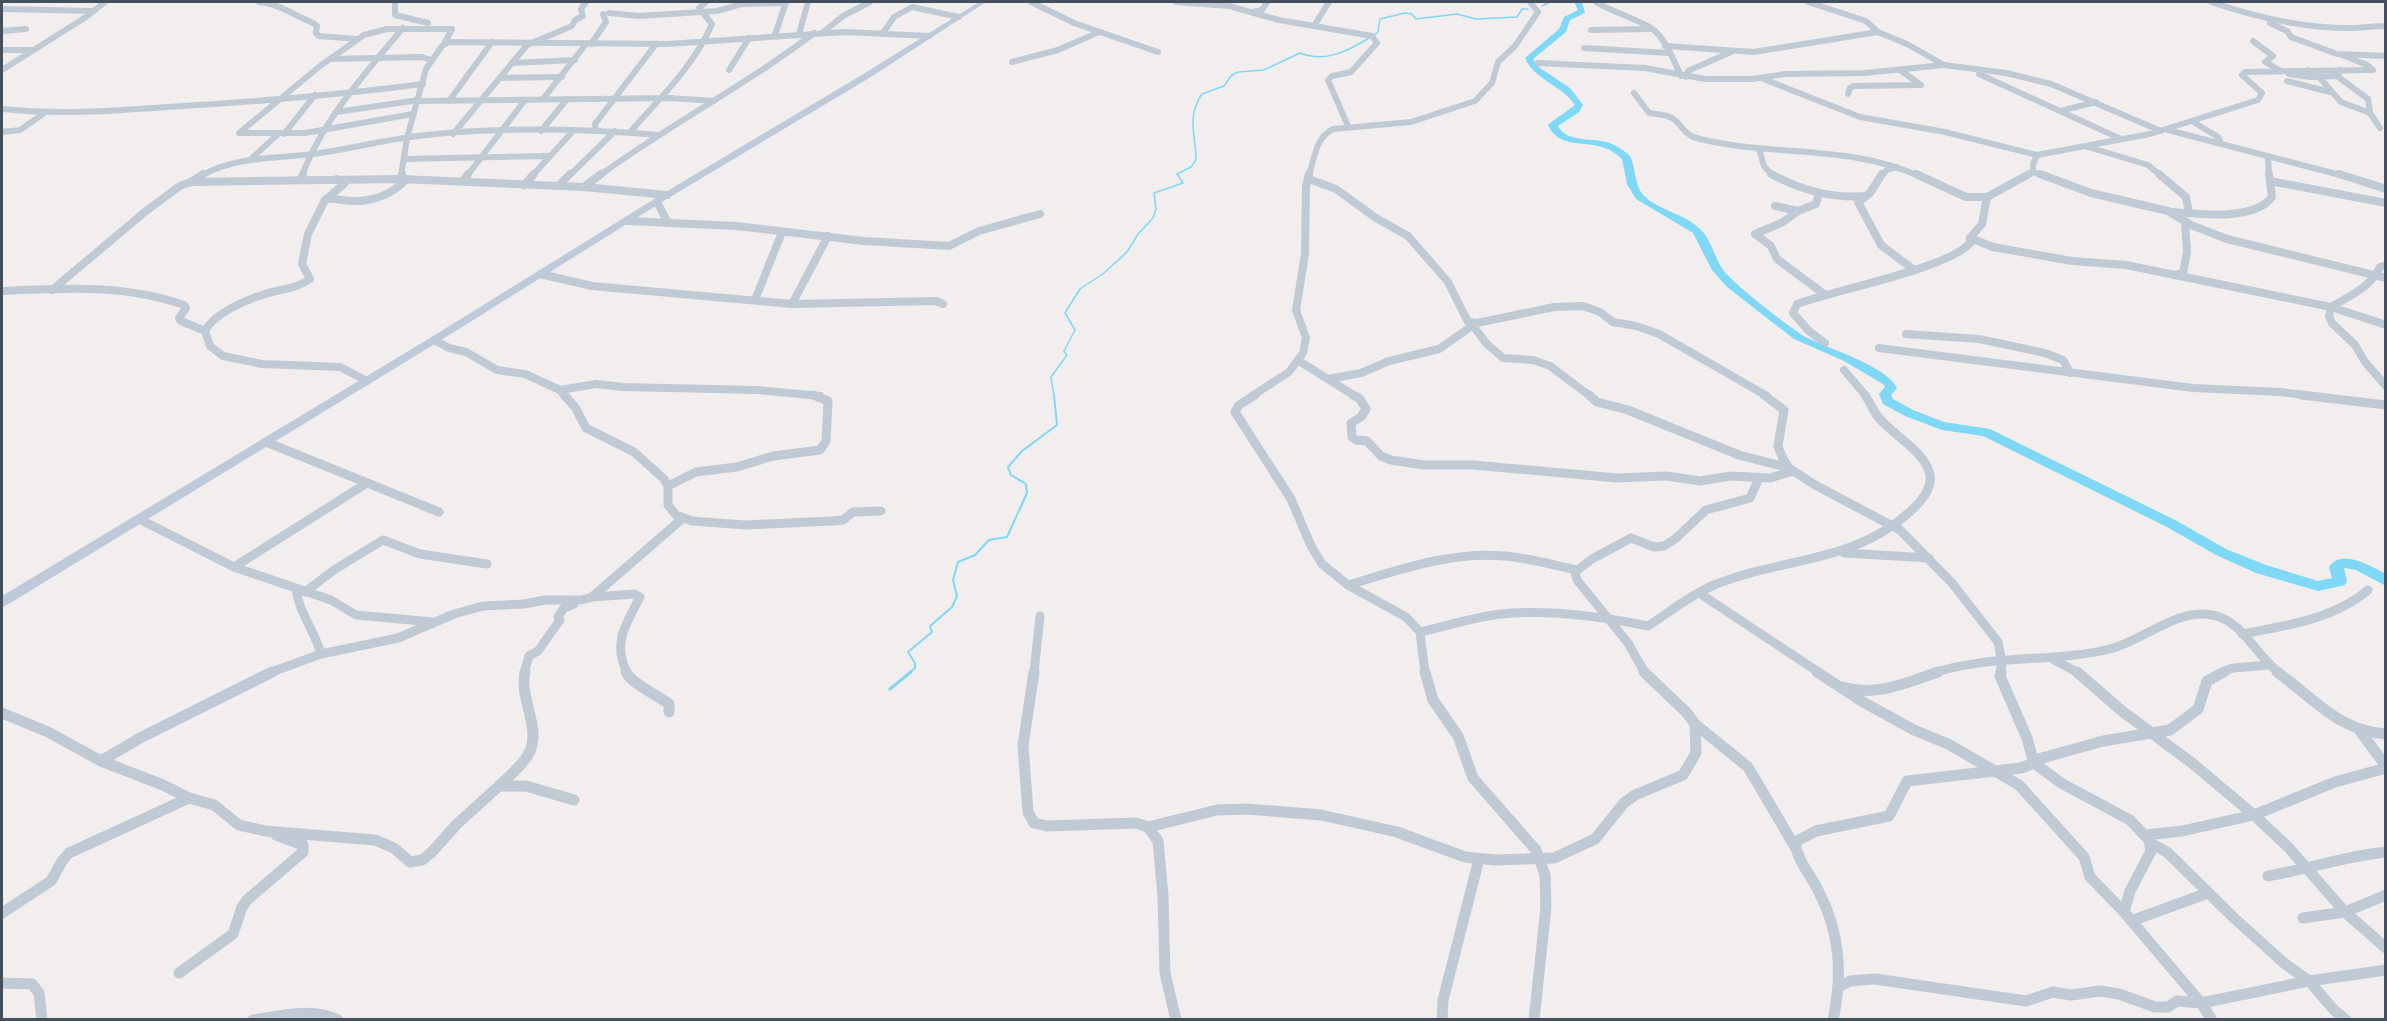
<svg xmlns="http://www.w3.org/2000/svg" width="2387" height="1021" font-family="'Exo 2',sans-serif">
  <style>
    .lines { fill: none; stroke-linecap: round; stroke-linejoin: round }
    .stream-far2 { stroke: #7fd8f5; stroke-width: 1.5 }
    .stream-far1 { stroke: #7fd8f5; stroke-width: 2 }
    .stream { stroke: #7fd8f5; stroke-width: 3 }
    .river { fill: #7fd8f5; fill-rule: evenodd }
    .street-far3 { stroke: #bfcad5; stroke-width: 6 }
    .street-far2 { stroke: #bfcad5; stroke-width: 8 }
    .street-far1 { stroke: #bfcad5; stroke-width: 9 }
    .street { stroke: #bfcad5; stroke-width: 11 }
    .secondary { fill: #becad9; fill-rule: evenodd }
  </style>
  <rect width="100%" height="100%" fill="#f1eeed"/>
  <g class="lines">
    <g class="stream-far2">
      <path d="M1542,6l8,-4"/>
      <path d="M1374,35l4,-3 2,-13 25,-6 7,1 4,5 41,-5 19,5 41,-2 5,-8h6"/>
      <path d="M1054,396l-3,-19 16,-22 -3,-4 11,-21 -10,-17 15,-24 24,-16 23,-21 11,-18 15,-16 3,-9 -2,-16 29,-10 -6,-9 14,-7 5,-7c0,-25 -10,-42 6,-66l22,-8 7,-10 7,-4 26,-2 36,-17c25,10 48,-2 69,-15"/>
    </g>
    <path class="stream-far1" d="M909,673l6,-5v-5l-7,-11 24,-20 -2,-6 22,-19 5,-11 -4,-16 5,-18 17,-7 14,-15 18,-3 20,-44 -1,-9 -15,-9 -3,-8 14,-16 35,-26 -3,-30"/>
    <path class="stream" d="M890,689l21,-17"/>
    <path class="river" d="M1574,2h8l3,11 -15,7 -4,12 -33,27 7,9 30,20 13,17 -4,7 -21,14c8,16 32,12 48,16 9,2 17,8 24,14 6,12 4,28 13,39 16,16 44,19 59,36 9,10 12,24 19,36 8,14 66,58 81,68 24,14 83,29 95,53l-6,7 2,4 20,11 31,12 46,7 187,92 49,28 40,16 52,16 14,-3 -3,-11c13,-19 41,-1 57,7v12l-30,-16 -12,-2 3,13 -2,4 -27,6 -62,-18 -40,-18 -49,-28 -184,-91 -41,-6 -37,-14 -22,-12 -4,-10 6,-7 -2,-3 -39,-23 -50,-22 -67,-52 -15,-17 -19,-37 -57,-34 -9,-15 -5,-25c-6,-5 -12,-10 -20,-12 -19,-6 -44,1 -54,-22l2,-2 25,-18c-13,-20 -41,-25 -50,-47l34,-29 5,-12 14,-7z"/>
    <g class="street-far3">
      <path d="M259,2c18,1 37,14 54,21l4,3 -1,7 3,3 38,3"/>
      <path d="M395,2v13l33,8"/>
      <path d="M1031,2l43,21 84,29"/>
      <path d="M1176,2l53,4 50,14 93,16 5,7 -26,29 -19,4 -4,4 20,46"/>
      <path d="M1596,2c15,10 51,20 59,29 12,11 19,30 26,45"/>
      <path d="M1808,2l58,19 12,11 29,12 37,21 62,8 45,11 110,47"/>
      <path d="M2211,2c44,15 90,26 138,26 12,0 25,-2 37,-2"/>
      <path d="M2,9l91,2"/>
      <path d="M1253,12l9,-2 5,-8"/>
      <path d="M609,13l30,3 78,-5 25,-7 44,-1"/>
      <path d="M2270,23l17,8 4,6 46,17 49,2"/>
      <path d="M1314,26l15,-24"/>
      <path d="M1591,30l60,-1"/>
      <path d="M2,31l24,-2"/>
      <path d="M822,33l21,-17 27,-14"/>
      <path d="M883,33l11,-16 18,-10 47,10"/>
      <path d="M799,34l9,-32"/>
      <path d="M775,35l11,-33"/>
      <path d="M2253,41l20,15 -8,6 16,9"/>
      <path d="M591,44l15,-22 -3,-8"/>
      <path d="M1665,46l89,6 124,-20"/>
      <path d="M1584,48l85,5"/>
      <path d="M2,50h29"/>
      <path d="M330,59l92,-2 9,3"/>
      <path d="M1012,62l46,-12 41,-18"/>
      <path d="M512,63l63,-3"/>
      <path d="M1538,63l107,5 60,11h47l33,-5 79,-1 80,-8"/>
      <path d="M2,70l84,-53 19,-15"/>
      <path d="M729,70l20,-32"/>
      <path d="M2308,70l11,7 22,25 29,11"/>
      <path d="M2341,70l-4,6 31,23 2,14 10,15"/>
      <path d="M1979,74l142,65"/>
      <path d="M2289,74l22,3 26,-1"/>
      <path d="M1686,77l2,-6 43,-19"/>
      <path d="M500,78l62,-1"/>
      <path d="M1761,78l99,39 85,15 92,23"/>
      <path d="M2287,81l43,11"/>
      <path d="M1634,93l15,20c6,1 17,1 23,5 11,7 12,18 28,21 74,18 148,5 219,37"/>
      <path d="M1848,94l2,-6 4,-2 67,-1 -21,-15"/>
      <path d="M543,99l43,-55"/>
      <path d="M418,101l252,-3 44,3"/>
      <path d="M449,101l43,-59"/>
      <path d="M2,109c55,6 110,2 165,-2 86,-5 171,-12 256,-23"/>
      <path d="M2064,110l32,-8"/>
      <path d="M336,112l83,-12"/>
      <path d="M413,114l-108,19h-66l81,-67 44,-31 23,-6h65l-8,15"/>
      <path d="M2195,123l23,14 2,3 -3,3"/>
      <path d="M2168,130l176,46"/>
      <path d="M541,131l26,-32"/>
      <path d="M596,131l-1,-7 61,-80"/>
      <path d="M2,132l18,-2 23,-16"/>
      <path d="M630,132c30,-34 64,-66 82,-108l-13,-16 7,-6"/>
      <path d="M284,134l31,-39"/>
      <path d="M453,134l74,-89 45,-19 3,-6 8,-4 -2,-7 5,-7"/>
      <path d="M2088,147l60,18 13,11"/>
      <path d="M1759,149l5,17 9,10"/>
      <path d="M2268,156l1,20"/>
      <path d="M251,159l27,-25"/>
      <path d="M404,159l145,-3"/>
      <path d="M2033,172l11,4"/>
      <path d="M201,176c33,-20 75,-17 112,-22 37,-5 74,-15 113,-19 77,-8 155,-7 233,0"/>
      <path d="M302,176c20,-55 64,-104 101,-148"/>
      <path d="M401,176l6,-38 19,-69 16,-23 7,-4 218,2 178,-12 84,4"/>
      <path d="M467,176l58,-76"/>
      <path d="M532,176l42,-46"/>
      <path d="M569,176l46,-45"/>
      <path d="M599,176c70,-51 147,-91 215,-143"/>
      <path d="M1309,176c5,-17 7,-39 24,-47l78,-7 64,-21 17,-18 6,-21 17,-16 23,-34 -8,-10"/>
      <path d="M1881,176l6,-6 10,-3"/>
      <path d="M2026,176l7,-4v-8l4,-9 113,-21 108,-34 4,-7 -20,-18 3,-3 128,-2 -6,-5 -25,-10"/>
    </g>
    <g class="street-far2">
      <path d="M1771,174c28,15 62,25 95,22"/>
      <path d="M1882,174l-12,19 -12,9 23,43 33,25"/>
      <path d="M1916,174l50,23h21"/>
      <path d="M2040,174l51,19 77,18 23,14 36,14 159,39"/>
      <path d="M2159,174l27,23 3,16"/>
      <path d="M2339,174l47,15"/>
      <path d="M301,179l2,-5"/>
      <path d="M337,179l7,5 -19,16 -17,34 -6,30 8,15c-14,10 -29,10 -45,15 -19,6 -51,19 -60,37l5,15 13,10 39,8 78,3 27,14"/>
      <path d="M401,179l1,-5"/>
      <path d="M1309,179l27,10 40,29 32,18 40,46 20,40 9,1 77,-16 29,-1 17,6 13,10 23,4 23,8 108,62"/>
      <path d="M463,181l5,-7"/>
      <path d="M2270,181l116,22"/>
      <path d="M191,182l12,-8"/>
      <path d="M524,185l10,-11"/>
      <path d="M558,186l12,-12"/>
      <path d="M584,187l17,-13"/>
      <path d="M328,199c8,-1 15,2 24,2 22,1 39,-6 55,-22"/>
      <path d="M657,202l11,21"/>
      <path d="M1775,206l23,5 18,-7 3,-11"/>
      <path d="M1798,211l-15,11 -28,12 16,12 6,13 47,35"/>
      <path d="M2173,212c27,2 81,9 99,-15l-3,-23"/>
      <path d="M628,221l108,5 128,15 85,5 30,-15 61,-17"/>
      <path d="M1970,238l23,9 79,14 54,4 205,42 55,18"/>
      <path d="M2386,265l-6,2c-9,20 -31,29 -49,40l-2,9 3,7 23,22 10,17 21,24"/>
      <path d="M540,274l52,12 200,18 144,-3 7,3"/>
      <path d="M2175,275l8,-2 4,-21 -2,-30"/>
      <path d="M52,290l94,-79 34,-25 11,-4 210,-3 183,8 83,8"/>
      <path d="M2,291c62,-3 123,-7 182,14l2,3 -7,10 2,3 24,10"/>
      <path d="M755,300l27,-68"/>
      <path d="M792,304l36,-68"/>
      <path d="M1471,323l15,20 17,15 30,2 17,6 40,30"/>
      <path d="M1906,334l73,5 66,14 18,7 7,13"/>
      <path d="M434,340l15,8 17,4 31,18 28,4 35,16 5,6"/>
      <path d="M1825,343l-16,-12 -16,-18 4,-9c37,-14 154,-36 174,-62l-1,-4 12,-14 5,-27 42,-23"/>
      <path d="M1879,348l314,40 87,4 34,4"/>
      <path d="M1299,361l56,35"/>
      <path d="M1844,370l22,26"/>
      <path d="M1328,379l33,-6 28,-12 50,-12 33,-23"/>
      <path d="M560,390l36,-6 27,3 134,3 63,6"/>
      <path d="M1252,396l37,-24 14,-19 3,-15 -10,-28 9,-56 1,-68 3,-12"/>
    </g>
    <g class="street-far1">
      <path d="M564,395l11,12 11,21 48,24 30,27 4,7v19l8,10 16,6 53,4 87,-4 11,-1 10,-8 28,-1"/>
      <path d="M1255,395l-16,10 -4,7 56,87 20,47 11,18 26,21 58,32 14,15 5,41"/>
      <path d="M1353,395l7,4 6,10 -5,8 -10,6 1,14 4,3 11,1 14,15 10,4 33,5h49l144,13 50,-2 33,5 31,-5 39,2 23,-7"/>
      <path d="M1589,395l8,7 31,8 111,45 50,13"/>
      <path d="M1764,395l20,15 -6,36 5,13 6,9 26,17 85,45 52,53 46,59 4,21 -2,10"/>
      <path d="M2301,395l85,10"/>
      <path d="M266,442l173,70"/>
      <path d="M668,486l28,-14 41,-5 36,-11 47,-6 6,-9 2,-40 -15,-6"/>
      <path d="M141,520l93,47 97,33 25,15 77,7"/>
      <path d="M1844,553l85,5"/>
      <path d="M234,567l133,-84"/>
      <path d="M1348,585c51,-15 103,-34 157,-29 24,2 48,9 72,14"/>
      <path d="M296,589c3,24 19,42 25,65"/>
      <path d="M305,592l29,-22 49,-30 37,14 67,10"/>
      <path d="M1699,593l121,80"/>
      <path d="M592,597l43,-3 5,3c-14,27 -28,46 -13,76"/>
      <path d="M1420,632c27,-6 54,-15 81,-18 49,-5 99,2 147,12 22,-14 42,-31 66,-41 71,-29 141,-20 201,-78 8,-8 17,-20 15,-32 -5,-24 -36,-39 -51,-57 -6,-7 -9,-16 -14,-23"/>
      <path d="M2242,634c43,-8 92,-15 126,-44"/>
      <path d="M2054,660l25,13"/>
      <path d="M269,673l52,-19 77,-16 56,-24 29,-8 41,-2 21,-4h36l11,-3 91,-79"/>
      <path d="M524,673l5,-17 9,-5 22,-31 -2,-3 6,-9 10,-4"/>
      <path d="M1034,673l6,-57"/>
      <path d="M1645,673l-17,-30 -51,-63 -2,-8 17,-13 39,-21 23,9 10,-1 11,-7 31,-29 44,-12 9,-20"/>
      <path d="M1934,673c56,-19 118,-10 176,-24 33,-8 66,-41 102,-34 31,5 44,42 68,58"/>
      <path d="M2220,673l13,-5 36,-3"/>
    </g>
    <g class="street">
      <path d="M626,672c6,12 31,23 43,32v8"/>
      <path d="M1034,672l-11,73 5,67 6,11 13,3 89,-3 12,4 10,14 5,55 2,77 11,47"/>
      <path d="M1425,672l8,28 25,36 15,42 63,72 9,25 1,32 -12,113"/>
      <path d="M1817,672l46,30 51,28 34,14 71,41 65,72 6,20 34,35"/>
      <path d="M2077,672l45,39 70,52 62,52 35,33 56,64 41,36"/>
      <path d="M2277,672c37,26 61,59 109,62"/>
      <path d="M1842,687c35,10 63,-4 96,-15"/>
      <path d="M2,713l46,19 53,29 62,24 26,13 25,7 25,20 26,6 110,9 19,8 16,14 12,-2 9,-7 26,-29 42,-38h27l48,14"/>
      <path d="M1695,724l53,43 47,80"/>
      <path d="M2360,731l26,35"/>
      <path d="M2035,760l68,-19 67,-11 28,-21 9,-28 17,-9"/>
      <path d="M101,761l39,-23 132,-66"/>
      <path d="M2034,763l27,20 69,37 19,20 2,11 -21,40 -6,21 77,91 11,17"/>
      <path d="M499,786c10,-10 22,-19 29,-31 15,-26 -9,-54 -3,-83"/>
      <path d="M1148,827l69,-17 30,-1 74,6 76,17 68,25 30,3 59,-2 41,-19 29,-36 11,-8 48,-20 13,-22 -1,-29 -8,-11 -43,-41"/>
      <path d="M2146,835l36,-4 72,-16 81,-33 51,-14"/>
      <path d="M2152,844l15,8 67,66 50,45 25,18 25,29 12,10"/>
      <path d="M2268,876c40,-7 78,-20 118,-24"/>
      <path d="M2,913l49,-32 11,-20 7,-8 120,-55"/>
      <path d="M2303,918l42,-6 41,-17"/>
      <path d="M2131,921l77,-28"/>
      <path d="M179,973l54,-39 9,-27 5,-7 56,-48v-7l-27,-10"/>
      <path d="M2,983l30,1 7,9 3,27"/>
      <path d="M1839,987l11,-6 25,-2 151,22 27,-9 18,3 29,-4 19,3 36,13h13l9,-6 24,2 108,-22 77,-11"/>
      <path d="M253,1020c27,-4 59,-13 85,0"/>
      <path d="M1442,1020l1,-20 36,-141"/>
      <path d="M1833,1020c10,-47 7,-89 -16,-132 -8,-15 -20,-28 -22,-46l21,-11 73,-15 18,-35 114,-13 13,-5 -7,-25 -27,-62 1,-4"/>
    </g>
    <path class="secondary" d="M979,2h7l-115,75 -201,120 -232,145 -431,263 -5,2v-11l428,-258 234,-145 201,-120z"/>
  </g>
  <rect width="2387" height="1021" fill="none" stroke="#44505d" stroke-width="6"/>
</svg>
